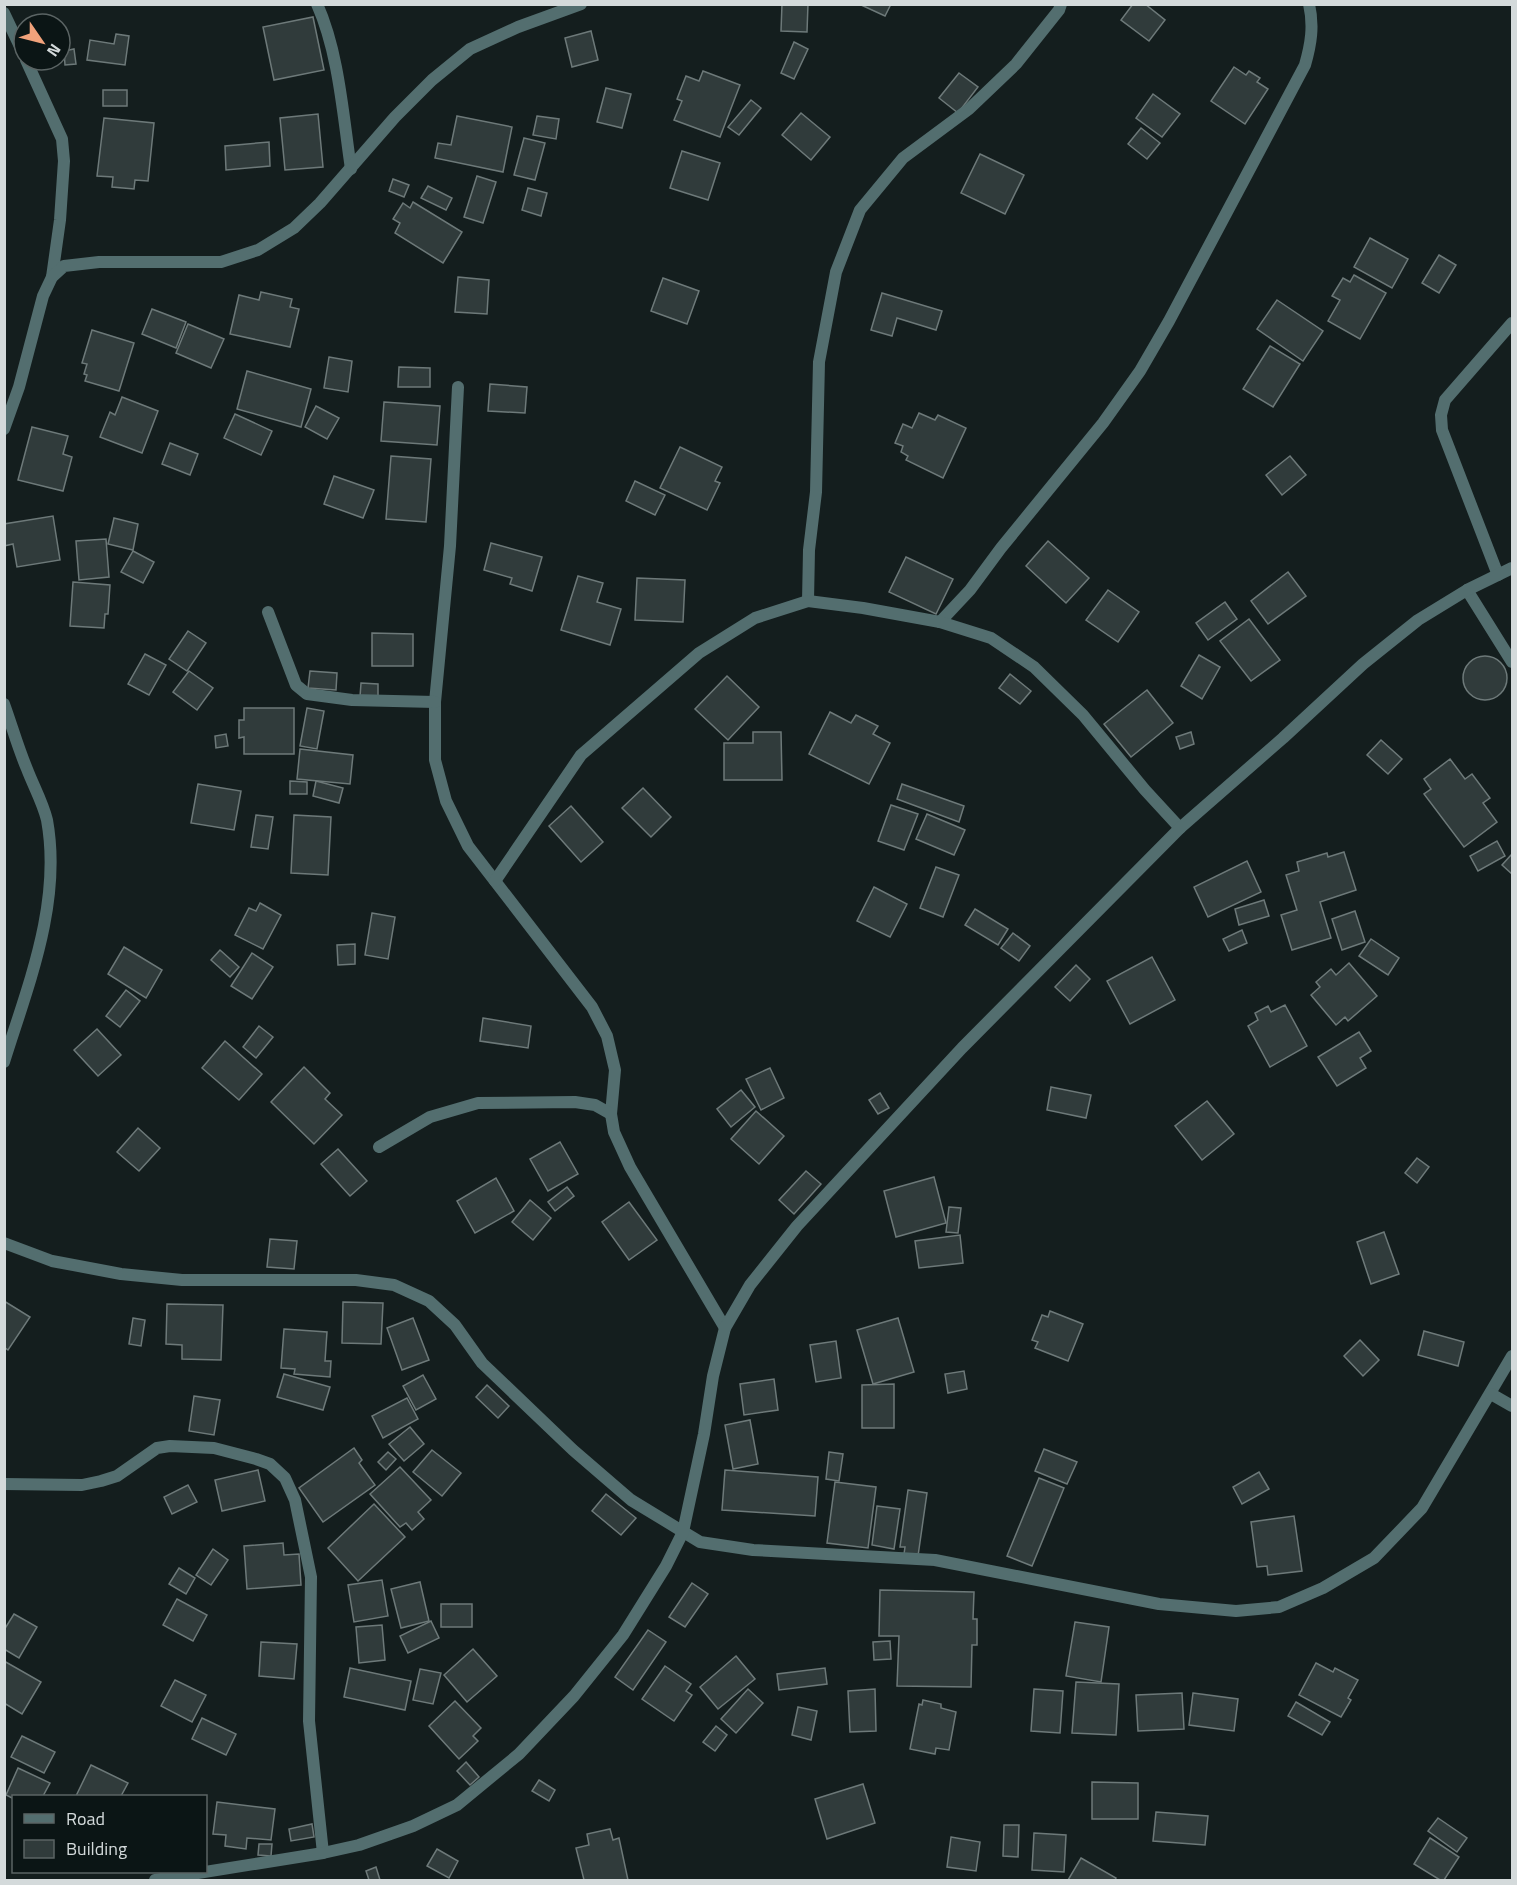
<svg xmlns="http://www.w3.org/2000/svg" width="1517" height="1885" font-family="'Titillium Web',sans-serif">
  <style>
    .building { fill: #303b3b; stroke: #6d7979; stroke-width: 1.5 }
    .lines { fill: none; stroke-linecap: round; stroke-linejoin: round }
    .minor { stroke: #536e6f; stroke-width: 12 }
    .tertiary { stroke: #536e6f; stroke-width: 12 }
  </style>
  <rect width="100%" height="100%" fill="#141e1e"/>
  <g class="building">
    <path d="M782,4h26l-1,28 -26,-1z"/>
    <path d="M859,4h32l-6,12z"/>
    <path d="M1133,4h12l20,16 -16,21 -28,-21z"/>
    <path d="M313,17l11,53 -50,10 -11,-53z"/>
    <path d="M591,31l7,29 -26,7 -7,-29z"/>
    <path d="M116,34l13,2 -4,29 -38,-5 3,-20 24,4z"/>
    <path d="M794,42l14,7 -14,30 -13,-6z"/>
    <path d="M74,49l2,15 -11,1 -1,-14z"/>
    <path d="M1234,67l12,8 3,-4 11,7 -3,4 11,7 -23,35 -34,-23z"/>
    <path d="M703,71l37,14 -20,52 -46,-17 8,-19 -5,-2 9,-23 13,5z"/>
    <path d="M959,73l19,14 -20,26 -19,-15z"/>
    <path d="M606,88l25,6 -9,34 -25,-6z"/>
    <rect x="103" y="90" width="24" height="16"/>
    <path d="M1153,94l27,20 -18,23 -26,-19z"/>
    <path d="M751,100l10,8 -22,27 -11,-8z"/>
    <path d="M801,113l29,24 -19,23 -29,-25z"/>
    <path d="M318,114l5,53 -38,3 -5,-52z"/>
    <path d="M457,116l55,11 -9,45 -68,-14 3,-15 13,2z"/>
    <path d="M537,116l22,3 -3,20 -23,-4z"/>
    <path d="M104,118l50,5 -6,58 -13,-1 -1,9 -22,-2 1,-10 -16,-1z"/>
    <path d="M1141,128l19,15 -13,16 -19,-15z"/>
    <path d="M524,138l21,5 -10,37 -21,-5z"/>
    <path d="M269,142l1,24 -44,4 -1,-24z"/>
    <path d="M682,151l38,12 -12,37 -38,-12z"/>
    <path d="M980,154l44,21 -19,39 -44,-21z"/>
    <path d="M477,176l19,6 -13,41 -19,-6z"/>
    <path d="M393,179l16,6 -5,12 -15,-6z"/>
    <path d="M428,186l24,12 -6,12 -25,-12z"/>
    <path d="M528,188l19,5 -6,23 -19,-6z"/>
    <path d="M413,202l49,30 -19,31 -48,-30 5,-10 -7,-4 10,-16 7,5z"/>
    <path d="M1370,238l38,21 -16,29 -38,-21z"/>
    <path d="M1439,255l17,10 -17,28 -17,-10z"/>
    <path d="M1354,275l32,18 -26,46 -32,-18 12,-21 -8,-4 11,-18 7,4z"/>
    <path d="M458,277l31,3 -2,34 -32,-2z"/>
    <path d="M663,278l36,13 -12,33 -36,-13z"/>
    <path d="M261,292l31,7 -2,8 9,2 -9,38 -60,-13 9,-39 20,5z"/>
    <path d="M882,293l60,18 -6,19 -39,-12 -5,18 -21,-6z"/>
    <path d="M1277,300l46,31 -20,30 -46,-32z"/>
    <path d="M152,309l34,13 -10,26 -34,-14z"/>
    <path d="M188,324l36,15 -13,29 -35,-15z"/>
    <path d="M92,330l42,13 -15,48 -34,-10 2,-6 -3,-1 3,-10 -5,-1z"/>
    <path d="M1270,346l30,18 -27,43 -30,-18z"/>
    <path d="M329,357l23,4 -4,31 -24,-4z"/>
    <path d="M399,367l31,1v19h-32z"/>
    <path d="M247,371l64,18 -10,38 -64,-18z"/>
    <path d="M490,384l37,3 -2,26 -37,-2z"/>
    <path d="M122,397l36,14 -16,42 -42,-16 10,-25 5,3z"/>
    <path d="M384,402l56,4 -3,39 -56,-4z"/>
    <path d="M316,406l23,12 -12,21 -22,-12z"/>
    <path d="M919,413l16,7 3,-5 28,13 -23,50 -37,-18 2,-4 -7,-4 2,-6 -8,-3 8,-19 9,4z"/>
    <path d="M235,414l37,17 -11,24 -37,-17z"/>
    <path d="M32,427l36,9 -5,18 9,3 -9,34 -45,-11z"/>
    <path d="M170,443l28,11 -8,21 -28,-11z"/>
    <path d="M680,447l42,20 -7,14 5,2 -13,27 -47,-22z"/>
    <path d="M391,456l40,3 -5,63 -40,-3z"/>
    <path d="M1290,456l16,19 -24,20 -16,-20z"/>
    <path d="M334,476l40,14 -11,28 -39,-14z"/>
    <path d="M635,481l30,14 -10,20 -29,-14z"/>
    <path d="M53,516l7,44 -43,7 -4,-23 -9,2v-22z"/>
    <path d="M114,518l24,6 -5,26 -25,-6z"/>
    <path d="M106,539l3,38 -30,3 -3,-39z"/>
    <path d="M1048,541l41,37 -23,25 -40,-37z"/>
    <path d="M491,543l51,14 -10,34 -22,-7 2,-6 -28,-8z"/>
    <path d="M133,551l21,11 -11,21 -22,-11z"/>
    <path d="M906,557l47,22 -17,35 -47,-22z"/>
    <path d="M1288,572l18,24 -38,28 -17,-23z"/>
    <path d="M578,576l25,7 -6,19 24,7 -11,36 -49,-15z"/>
    <path d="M637,578l48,2 -2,42 -48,-2z"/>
    <path d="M73,582l37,3 -2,29h-3l-1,14 -34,-2z"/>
    <path d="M1108,590l31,22 -21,30 -32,-22z"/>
    <path d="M1225,602l12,17 -29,21 -12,-17z"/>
    <path d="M1249,619l31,41 -29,21 -31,-40z"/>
    <path d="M188,631l18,12 -19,28 -18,-12z"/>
    <path d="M372,633l41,1v32h-41z"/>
    <path d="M145,654l21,11 -17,30 -21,-11z"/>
    <path d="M1199,655l21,12 -18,32 -21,-13z"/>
    <circle cx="1485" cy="678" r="22"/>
    <path d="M189,671l24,17 -16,22 -24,-18z"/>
    <path d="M310,671l27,2 -1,17 -28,-2z"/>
    <path d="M1010,674l21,17 -11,13 -21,-16z"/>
    <path d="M727,676l32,31 -31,33 -33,-31z"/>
    <path d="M361,683l17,1v13h-18z"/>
    <path d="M1147,690l26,33 -42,34 -27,-33z"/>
    <path d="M244,708h50v46h-50v-17l-5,1v-18h5z"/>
    <path d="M307,708l17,3 -7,38 -17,-3z"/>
    <path d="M830,712l21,11 5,-8 22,11 -5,8 17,9 -21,41 -60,-30z"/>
    <path d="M753,732h28l1,48h-58v-37h29z"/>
    <path d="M1191,732l3,12 -14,5 -4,-12z"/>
    <path d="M226,734l2,12 -12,2 -1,-12z"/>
    <path d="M1381,740l21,19 -14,15 -21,-19z"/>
    <path d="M300,749l53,6 -3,29 -53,-5z"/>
    <path d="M1450,759l15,20 7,-5 18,24 -7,5 14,19 -33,25 -40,-53 7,-5 -7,-10z"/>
    <path d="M290,781l17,1v12h-17z"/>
    <path d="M316,781l27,7 -4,15 -26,-7z"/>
    <path d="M198,784l43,7 -7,39 -43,-7z"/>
    <path d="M902,784l62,22 -5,16 -62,-23z"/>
    <path d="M643,788l28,29 -20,20 -29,-29z"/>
    <path d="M891,805l27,9 -14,36 -26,-9z"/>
    <path d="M571,806l32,36 -22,20 -32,-36z"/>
    <path d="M927,814l38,16 -11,25 -38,-16z"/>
    <path d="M256,815l17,2 -5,32 -17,-2z"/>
    <path d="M294,815l37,2 -3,58 -37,-2z"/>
    <path d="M1497,841l8,15 -27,15 -8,-15z"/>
    <path d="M1344,852l12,38 -36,12 11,36 -39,12 -11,-35 16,-5 -11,-35 13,-4 -2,-9 30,-9 1,4z"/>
    <path d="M1512,854v20l-10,-9z"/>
    <path d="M1247,861l14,31 -53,25 -14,-30z"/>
    <path d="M936,867l23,8 -16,42 -23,-9z"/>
    <path d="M874,887l33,17 -17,33 -33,-16z"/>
    <path d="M1264,900l5,16 -30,9 -4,-16z"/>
    <path d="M260,903l21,12 -18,34 -28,-14 14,-27 7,3z"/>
    <path d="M975,909l33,20 -10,16 -33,-20z"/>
    <path d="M1355,911l10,31 -23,8 -10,-31z"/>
    <path d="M372,913l23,4 -7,42 -23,-4z"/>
    <path d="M1242,930l5,13 -18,8 -6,-12z"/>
    <path d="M1013,933l17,13 -11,15 -18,-13z"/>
    <path d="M1371,939l28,19 -11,17 -29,-19z"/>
    <path d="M355,944v20l-17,1 -1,-20z"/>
    <path d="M124,947l38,23 -16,28 -38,-24z"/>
    <path d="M220,950l19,17 -9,10 -19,-17z"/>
    <path d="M252,953l21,14 -21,32 -21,-13z"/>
    <path d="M1152,957l23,43 -45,24 -23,-43z"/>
    <path d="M1349,963l28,33 -29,25 -3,-4 -9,8 -25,-30 9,-8 -4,-5 15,-13 5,6z"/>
    <path d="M1076,965l14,14 -20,22 -15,-14z"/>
    <path d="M126,990l14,11 -20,26 -14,-11z"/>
    <path d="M1285,1005l22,41 -37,21 -22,-41 10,-6 -3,-7 13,-7 3,6z"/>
    <path d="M483,1018l48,8 -3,22 -48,-7z"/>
    <path d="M259,1026l14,11 -17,21 -13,-11z"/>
    <path d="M97,1029l24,26 -23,21 -24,-26z"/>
    <path d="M1359,1032l12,19 -11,7 6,10 -29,18 -19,-29z"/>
    <path d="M225,1041l37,33 -23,26 -37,-32z"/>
    <path d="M304,1067l26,26 -5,6 17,16 -28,29 -43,-42z"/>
    <path d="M770,1068l14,30 -23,12 -15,-31z"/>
    <path d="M1051,1087l40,8 -5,23 -39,-8z"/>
    <path d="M741,1090l14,17 -24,20 -14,-18z"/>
    <path d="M880,1093l9,15 -11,6 -9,-14z"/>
    <path d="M1207,1101l27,33 -32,26 -27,-34z"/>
    <path d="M756,1111l28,25 -25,28 -28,-25z"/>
    <path d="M138,1128l22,20 -21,23 -22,-19z"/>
    <path d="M560,1142l18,32 -30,17 -18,-32z"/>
    <path d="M338,1149l29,32 -17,15 -29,-32z"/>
    <path d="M1417,1158l12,9 -12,16 -12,-10z"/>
    <path d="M806,1171l15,13 -27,30 -15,-14z"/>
    <path d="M934,1177l12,46 -50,14 -12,-46z"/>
    <path d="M496,1178l18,33 -39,22 -18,-32z"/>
    <path d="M567,1187l7,9 -19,15 -7,-9z"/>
    <path d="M530,1200l21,18 -18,22 -21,-18z"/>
    <path d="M629,1202l28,38 -28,20 -27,-38z"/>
    <path d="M949,1207l12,1 -3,25 -12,-1z"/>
    <path d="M1384,1232l15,42 -28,10 -14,-42z"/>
    <path d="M960,1235l3,28 -44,5 -4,-27z"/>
    <path d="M270,1239l27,2 -3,28 -27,-2z"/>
    <path d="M4,1301l26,16 -22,33 -4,-3z"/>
    <path d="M343,1302l40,1 -2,41 -39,-1z"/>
    <path d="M167,1304l56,1 -2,55 -39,-1v-14l-16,-1z"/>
    <path d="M1050,1311l33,13 -15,37 -33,-13 3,-6 -6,-2 10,-25 6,2z"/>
    <path d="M133,1318l12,2 -4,26 -12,-2z"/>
    <path d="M413,1318l16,42 -27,10 -15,-42z"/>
    <path d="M898,1318l16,54 -41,12 -16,-54z"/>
    <path d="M284,1329l43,3 -2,29h6l-1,16 -36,-3 1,-5 -14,-1z"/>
    <path d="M1424,1331l40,11 -6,24 -40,-11z"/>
    <path d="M1360,1340l19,20 -16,16 -19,-20z"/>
    <path d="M836,1341l5,37 -25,4 -6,-37z"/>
    <path d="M964,1371l3,18 -19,4 -3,-19z"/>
    <path d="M284,1374l46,13 -7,23 -46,-13z"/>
    <path d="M423,1375l13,24 -20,11 -13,-24z"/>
    <path d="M774,1379l4,31 -34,5 -4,-31z"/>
    <path d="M894,1384v44h-32v-43z"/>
    <path d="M487,1385l22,21 -11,12 -22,-21z"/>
    <path d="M194,1396l26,4 -6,35 -25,-4z"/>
    <path d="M407,1398l11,21 -35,19 -11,-22z"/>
    <path d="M750,1420l8,44 -25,5 -8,-44z"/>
    <path d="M410,1427l14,17 -20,17 -15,-17z"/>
    <path d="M354,1448l8,12 -3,3 16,22 -52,37 -24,-34z"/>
    <path d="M1044,1449l33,13 -10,22 -32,-13z"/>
    <path d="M432,1450l29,23 -19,23 -29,-24z"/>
    <path d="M388,1452l8,7 -10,11 -8,-8z"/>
    <path d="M829,1452l14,2 -4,27 -13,-2z"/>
    <path d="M400,1467l31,33 -13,12 6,7 -12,11 -6,-7 -6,4 -30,-33z"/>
    <path d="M258,1470l7,31 -43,10 -7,-31z"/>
    <path d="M725,1470l93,7 -3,39 -93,-6z"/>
    <path d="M1259,1472l10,17 -27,15 -9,-17z"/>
    <path d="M1039,1478l25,10 -32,78 -25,-10z"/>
    <path d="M835,1482l41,5 -8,61 -41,-5z"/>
    <path d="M188,1485l9,17 -25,12 -8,-17z"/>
    <path d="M908,1490l19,3 -9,63 -14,-2 1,-7h-5z"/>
    <path d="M606,1494l30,24 -15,17 -29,-24z"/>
    <path d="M374,1504l31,33 -47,44 -30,-33z"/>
    <path d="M877,1506l23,3 -6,40 -22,-4z"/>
    <path d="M1294,1516l8,55 -34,4 -1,-9 -10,1 -6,-45z"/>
    <path d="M283,1543l1,12 15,-1 2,31 -54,4 -3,-43z"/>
    <path d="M213,1549l15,11 -17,25 -15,-10z"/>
    <path d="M179,1568l16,10 -9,16 -17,-10z"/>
    <path d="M382,1580l6,36 -34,6 -6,-37z"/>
    <path d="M420,1582l9,39 -28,7 -10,-39z"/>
    <path d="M692,1583l16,11 -23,33 -16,-10z"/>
    <path d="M880,1590l94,2 -1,27h4v26h-5l-1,42 -74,-1 2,-50h-20z"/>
    <path d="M177,1599l30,16 -14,26 -30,-16z"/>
    <rect x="441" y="1604" width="31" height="23"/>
    <path d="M14,1614l23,13 -18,31 -15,-9v-19z"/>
    <path d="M431,1621l8,17 -31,15 -8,-17z"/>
    <path d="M1075,1622l34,5 -8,55 -35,-6z"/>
    <path d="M382,1625l3,35 -26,3 -3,-36z"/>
    <path d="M648,1630l18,12 -33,48 -18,-13z"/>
    <path d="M890,1641l1,18 -17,1 -1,-18z"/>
    <path d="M261,1642l36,2 -3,35 -35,-3z"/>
    <path d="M473,1649l24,27 -30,26 -23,-27z"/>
    <path d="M736,1656l19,23 -37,30 -18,-22z"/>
    <path d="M4,1661l37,21 -19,32 -18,-11z"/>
    <path d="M1316,1663l17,9 2,-4 23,12 -10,18 3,2 -10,17 -42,-22z"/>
    <path d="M665,1666l26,18 -5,7 6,4 -18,26 -32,-22z"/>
    <path d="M350,1668l61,13 -6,29 -61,-13z"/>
    <path d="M825,1668l2,16 -48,6 -2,-16z"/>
    <path d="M420,1669l21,4 -8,31 -20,-4z"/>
    <path d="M175,1680l31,15 -14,27 -31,-16z"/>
    <path d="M1076,1682l43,2 -3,51 -44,-2z"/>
    <path d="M748,1689l15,14 -27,30 -15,-14z"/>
    <path d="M875,1689l1,42 -26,1 -2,-41z"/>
    <path d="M1034,1689l29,2 -3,42 -29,-2z"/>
    <path d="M1182,1693l2,36 -46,2 -2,-36z"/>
    <path d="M1193,1693l45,6 -4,32 -45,-6z"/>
    <path d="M923,1700l18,4v4l15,4 -7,38 -13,-2 -1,6 -25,-5 9,-45 3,1z"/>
    <path d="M455,1701l26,27 -8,8 5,5 -19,18 -30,-33z"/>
    <path d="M1296,1702l34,20 -8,13 -34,-19z"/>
    <path d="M798,1707l19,4 -6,29 -19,-5z"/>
    <path d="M202,1718l34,16 -10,21 -34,-16z"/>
    <path d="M716,1726l11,9 -12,16 -12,-9z"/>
    <path d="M22,1736l33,16 -11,21 -33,-16z"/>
    <path d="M466,1762l13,15 -9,8 -13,-14z"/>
    <path d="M91,1765l37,18 -7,13h-45z"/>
    <path d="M18,1768l32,15 -7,13h-29v3l-8,-4z"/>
    <path d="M539,1780l16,10 -6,11 -17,-10z"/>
    <path d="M1092,1782l46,1v36h-46z"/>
    <path d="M863,1784l12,39 -48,16 -12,-40z"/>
    <path d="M217,1802l58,7 -4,31 -24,-2 -1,11 -21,-3 1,-11 -13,-1z"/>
    <path d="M1156,1812l52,4 -3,29 -52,-4z"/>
    <path d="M1438,1818l29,20 -10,14 -29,-21z"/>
    <path d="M312,1824l2,13 -23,4 -2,-12z"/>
    <path d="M1004,1825h15l-1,32 -15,-1z"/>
    <path d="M610,1829l3,11 6,-2 9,42h-44l-8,-32 13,-3 -2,-11z"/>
    <path d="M1034,1833l32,2 -2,37 -32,-2z"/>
    <path d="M951,1837l29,5 -4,29 -29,-4z"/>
    <path d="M1430,1838l29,19 -15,23h-4l-26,-16z"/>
    <path d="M259,1844h13l-1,12 -13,-1z"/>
    <path d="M437,1849l21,12 -9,17 -22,-12z"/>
    <path d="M1081,1858l35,20 -1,2h-47z"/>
    <path d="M376,1867l4,13h-11l-3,-9z"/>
  </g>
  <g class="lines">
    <g class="minor">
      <path d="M317,4c22,49 26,112 34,165"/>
      <path d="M4,13l20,42"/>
      <path d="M26,60l36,79 2,22 -4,59 -8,57"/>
      <path d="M458,387l-8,159 -15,156v58l11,41 22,45 124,161 15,29 8,34 -4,44 3,18 16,35 95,161"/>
      <path d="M1498,575l-56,-145 -1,-15 4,-15 67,-77"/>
      <path d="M1467,590l45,72"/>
      <path d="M808,601l1,-51 7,-58 3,-130 17,-90 24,-62 43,-52 66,-49 47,-45 43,-54 2,-6"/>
      <path d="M268,612l28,73 11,9 45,6 83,2"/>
      <path d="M940,622l30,-32 31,-42 102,-125 37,-52 29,-50 136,-256c6,-21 9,-39 4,-61"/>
      <path d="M495,881l86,-126 118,-102 56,-35 53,-17 55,7 77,14 51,16 43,29 49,48 62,75 35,38"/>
      <path d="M379,1147l51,-30 48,-14 97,-1 20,3 16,9"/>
      <path d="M4,1243l48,18 69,13 61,6h174l38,5 35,16 26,24 27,38 91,87 58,50 69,42 53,8 182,10 224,44 77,7 43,-4 44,-19 51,-30 48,-50 90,-152"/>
      <path d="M1491,1394l21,12"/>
      <path d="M4,1484l78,1 19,-4 16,-5 40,-28 13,-2 44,2 42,11 14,5 15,14 10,22 16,77 -2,144 14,132"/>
    </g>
    <g class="tertiary">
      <path d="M4,429l15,-42 24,-91 9,-19 12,-11 35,-4h122l37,-12 36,-22 26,-25 75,-86 37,-37 38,-31 48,-22 63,-23"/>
      <path d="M4,704c8,22 14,44 23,65 6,16 16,34 20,51 15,83 -19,165 -43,242"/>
      <path d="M155,1880l168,-27 36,-8 54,-19 44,-21 62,-51 55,-58 49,-61 43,-69 17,-34 21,-98 9,-58 12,-48 25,-43 47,-59 165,-178 218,-220 103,-90 80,-74 55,-44 49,-30 45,-22"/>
    </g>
  </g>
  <rect width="1517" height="1885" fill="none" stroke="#d4dadb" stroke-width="12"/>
  <rect x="12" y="1795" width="195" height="78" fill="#0b1515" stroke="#5b6464" stroke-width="1.5"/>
  <rect x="24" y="1814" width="30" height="9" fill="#536e6f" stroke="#5b6464" stroke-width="1.5"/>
  <text x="66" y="1825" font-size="18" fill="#d4dadb">Road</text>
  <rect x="24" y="1840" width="30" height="18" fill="#303b3b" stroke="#5b6464" stroke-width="1.5"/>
  <text x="66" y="1855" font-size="18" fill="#d4dadb">Building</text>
  <g transform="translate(42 42) rotate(125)"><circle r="28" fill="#0b1515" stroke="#5b6464" stroke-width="1.5"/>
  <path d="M0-4.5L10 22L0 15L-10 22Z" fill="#f1a27b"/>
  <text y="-9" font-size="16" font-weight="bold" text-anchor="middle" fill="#d4dadb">N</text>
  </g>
</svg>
